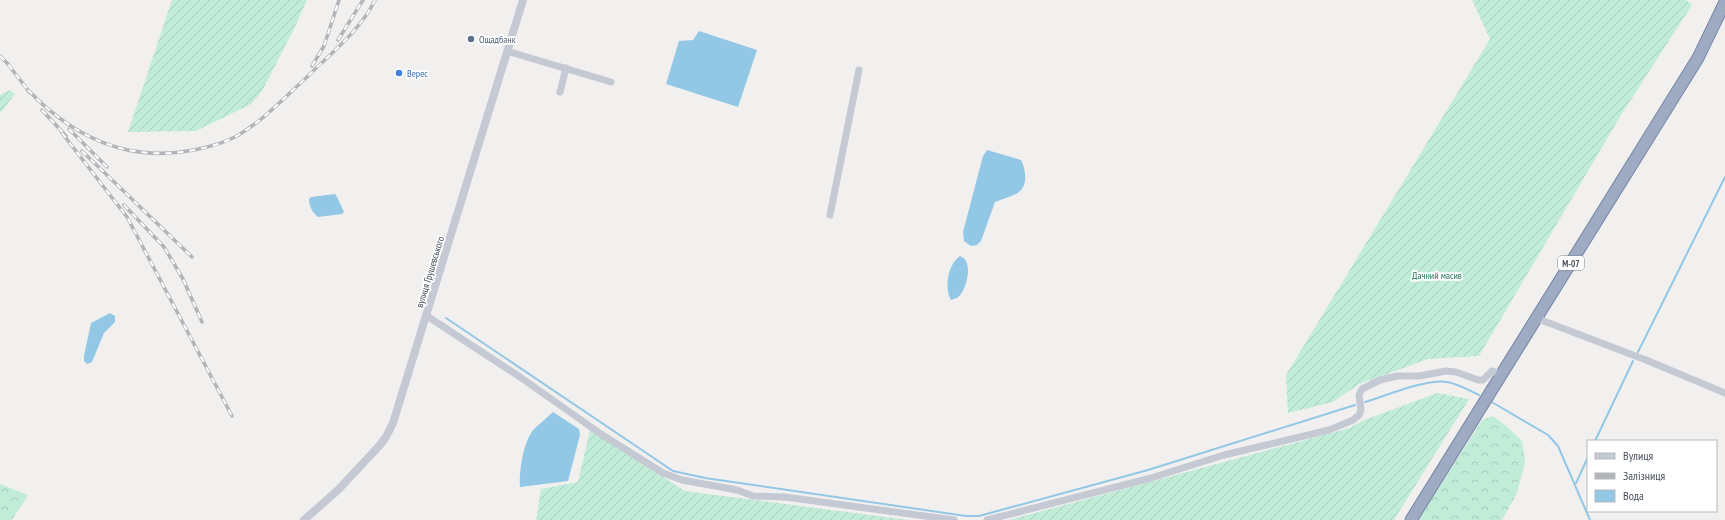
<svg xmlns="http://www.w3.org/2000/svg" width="1725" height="520" font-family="'PT Sans Narrow',sans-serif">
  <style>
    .forest { fill: url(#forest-crowns) }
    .garden { fill: url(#garden-furrows) }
    .water { fill: #92c7e6 }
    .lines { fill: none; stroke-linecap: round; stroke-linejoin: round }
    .stream { stroke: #92c7e6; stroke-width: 2 }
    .trunk-casing { stroke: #7686a6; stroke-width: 13 }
    .minor { stroke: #c4c9d3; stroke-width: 7 }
    .tertiary { stroke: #c4c9d3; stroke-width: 8 }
    .trunk { stroke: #9eabc3; stroke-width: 11 }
    .rail-casing { stroke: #b2b4b9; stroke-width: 3.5 }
    .rail { stroke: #fff; stroke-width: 2; stroke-dasharray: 6; stroke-linecap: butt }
    .service-dot { fill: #5c6f8a; stroke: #fff; stroke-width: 1.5 }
    .shop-dot { fill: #3f7fe0; stroke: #fff; stroke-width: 1.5 }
    .labels { text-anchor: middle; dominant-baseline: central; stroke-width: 3.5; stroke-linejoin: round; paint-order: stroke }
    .shield { fill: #fff; stroke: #80848c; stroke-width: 1 }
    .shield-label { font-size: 9px; font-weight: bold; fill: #49505b }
    .service-label { font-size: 10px; fill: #4e5e75; stroke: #fff; text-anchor: start }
    .shop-label { font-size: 10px; fill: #366cbe; stroke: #fff; text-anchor: start }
    .street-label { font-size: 10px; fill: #49505b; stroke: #fff }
    .park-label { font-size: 10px; fill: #1e7859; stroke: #fff }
  </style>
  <defs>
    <pattern id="forest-crowns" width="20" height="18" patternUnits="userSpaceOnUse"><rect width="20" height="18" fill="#c1ecd8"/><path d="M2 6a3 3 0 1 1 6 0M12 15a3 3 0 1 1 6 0" fill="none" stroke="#a7ccbc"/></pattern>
    <pattern id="garden-furrows" width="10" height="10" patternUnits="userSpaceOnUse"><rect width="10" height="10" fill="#c1ecd8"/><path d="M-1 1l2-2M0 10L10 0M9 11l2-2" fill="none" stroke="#a7ccbc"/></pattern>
  </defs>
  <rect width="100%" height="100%" fill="#f2f0ef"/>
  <g class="forest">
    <path d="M1493,416l11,8 18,17 3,21 -8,31 -15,27h-84l64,-100z"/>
    <path d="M0,484l28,11 -16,25h-12z"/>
  </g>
  <g class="garden">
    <path d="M172,0h135l-14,31 -31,60 -11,13 -55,27 -68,1z"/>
    <path d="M1472,0h214l6,5 -71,110 -142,241 -51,3 -69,25 -26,18 -45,11 -2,-38 204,-336z"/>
    <path d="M10,90l5,4 -15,19v-18z"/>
    <path d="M1437,393l32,6 -75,121h-385l341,-92 12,-7z"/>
    <path d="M590,430l95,61 224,29h-373l5,-31 37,-7z"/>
  </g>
  <g class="water">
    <path d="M699,31l58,19 -19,57 -72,-23 13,-43 14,-1z"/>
    <path d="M987,150l34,10c5,10 8,27 -5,34 -6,3 -14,5 -21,8l-14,39 -4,4 -6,1 -7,-5 -1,-9 20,-76z"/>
    <path d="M335,194l2,3 7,15 -2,2 -24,3c-6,-4 -9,-12 -9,-18l2,-2z"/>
    <path d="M960,256c15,5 6,37 -3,42 -2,1 -5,1 -6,2 -7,-13 -3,-36 9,-44z"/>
    <path d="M110,313l5,3v6l-11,11 -12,29 -5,2 -3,-3v-5l7,-33z"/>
    <path d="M553,412l26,17 1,6 -12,46 -48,6c-1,-16 3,-45 14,-58 6,-6 13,-11 19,-17z"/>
  </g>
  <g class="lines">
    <g class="stream">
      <path d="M446,318l227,153 32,7 261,38h13l169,-46 207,-65"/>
      <path d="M1638,352l87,-175"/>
      <path d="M1490,401l58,34 10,11 32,74"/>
      <path d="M1365,402c20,-6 63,-24 82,-20 11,2 22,8 32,13"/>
      <path d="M1595,441l38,-80"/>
      <path d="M1576,483l12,-26"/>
    </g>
    <g class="trunk-casing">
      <path id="trunk" d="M1411,520l287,-462 27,-56"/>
    </g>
    <g class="minor">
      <path d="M507,51l104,31"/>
      <path d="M560,92l6,-24"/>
      <path d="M830,215l29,-145"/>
      <path d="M427,316l93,61 81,57 62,39 19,7 55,10 16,6 32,1 169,23"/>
      <path d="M1536,318l110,42 79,33"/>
      <path d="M987,520l164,-42 73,-23 105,-25 24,-10 6,-5 2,-5 -2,-15 3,-6 18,-9 17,-4h22l27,-5 10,1 22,8h5l9,-9 9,4"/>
    </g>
    <path class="tertiary" d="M304,520l34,-30 42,-45 6,-8 7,-14 130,-423"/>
    <use href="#trunk" class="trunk"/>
    <g class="rail-casing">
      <g id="rail">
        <path d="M338,40l25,-40"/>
        <path d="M0,56l8,8 22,29"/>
        <path d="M312,66l12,-20 15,-46"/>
        <path d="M28,90c45,47 100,73 166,60 15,-3 30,-7 43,-14 27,-16 47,-38 70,-59 23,-23 54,-47 68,-77"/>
        <path d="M42,110l24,26"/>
        <path d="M69,129l38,38"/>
        <path d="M62,133l65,84 105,199"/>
        <path d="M82,151l110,106"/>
        <path d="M124,205l40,42 19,32 19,43"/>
      </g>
    </g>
    <use href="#rail" class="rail"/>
  </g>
  <circle class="service-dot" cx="471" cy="39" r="4"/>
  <circle class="shop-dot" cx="399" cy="73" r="4"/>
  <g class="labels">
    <rect class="shield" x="1558" y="256" width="26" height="14" rx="3"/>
    <g class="shield-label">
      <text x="1571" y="263">М-07</text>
    </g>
    <g class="service-label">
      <text x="479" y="39">Ощадбанк</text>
    </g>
    <g class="shop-label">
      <text x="407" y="73">Верес</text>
    </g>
    <g class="street-label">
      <text transform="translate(430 272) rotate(-73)">вулиця Грушевського</text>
    </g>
    <g class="park-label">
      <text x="1437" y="275">Дачний масив</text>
    </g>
  </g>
  <rect x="1587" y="440" width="130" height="72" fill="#ffffff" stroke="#b6b9bd"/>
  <rect x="1595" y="453" width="20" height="6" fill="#c4c9d3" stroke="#b6b9bd"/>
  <text x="1623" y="460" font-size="12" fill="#49505b">Вулиця</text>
  <rect x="1595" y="473" width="20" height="6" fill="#b2b4b9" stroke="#b6b9bd"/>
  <text x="1623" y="480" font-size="12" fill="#49505b">Залізниця</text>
  <rect x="1595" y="490" width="20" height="12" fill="#92c7e6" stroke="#b6b9bd"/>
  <text x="1623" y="500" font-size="12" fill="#49505b">Вода</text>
</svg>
